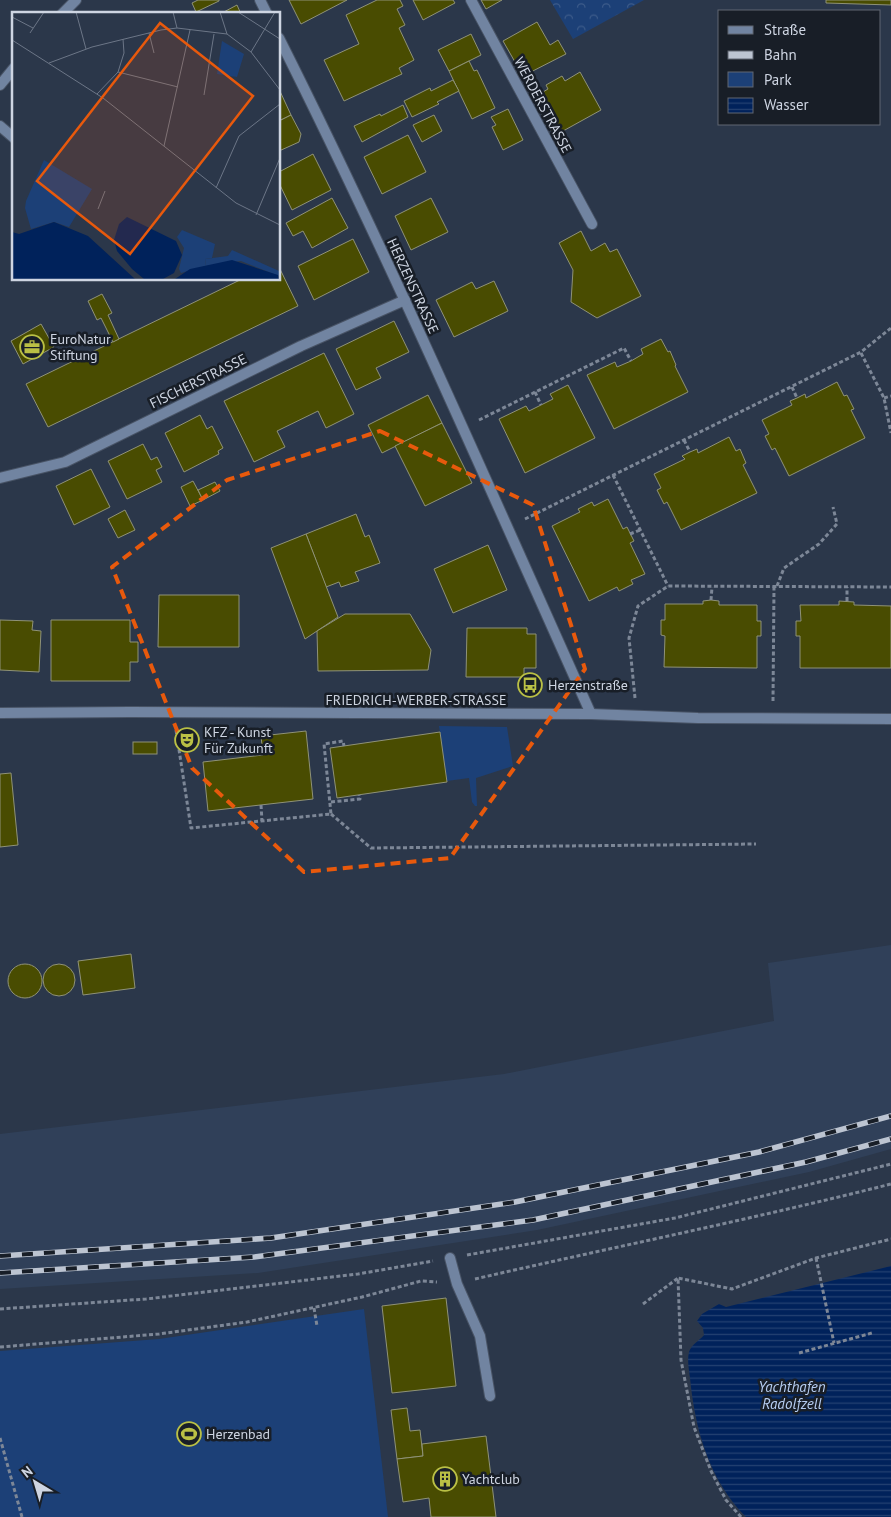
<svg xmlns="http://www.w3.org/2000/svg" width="891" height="1517" font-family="'PT Sans',sans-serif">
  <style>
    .built { fill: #304059 }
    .green { fill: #1c4077 }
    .park { fill: url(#park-crowns) }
    .water { fill: url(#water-rules) }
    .building { fill: #494c01; stroke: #8f9278 }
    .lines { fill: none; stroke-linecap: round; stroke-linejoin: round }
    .lane-casing { stroke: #485365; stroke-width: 12 }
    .street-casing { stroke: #485365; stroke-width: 12 }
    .path { stroke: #7d8797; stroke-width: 3; stroke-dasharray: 4 2.5; stroke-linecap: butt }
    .lane { stroke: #7184a1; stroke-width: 10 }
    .street { stroke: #7184a1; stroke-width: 10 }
    .rail-casing { stroke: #bcc4d1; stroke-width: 5.5 }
    .rail { stroke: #181e27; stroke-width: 4; stroke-dasharray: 11; stroke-linecap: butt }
    .marked { fill: none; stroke: #e8590c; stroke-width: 4; stroke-dasharray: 10 6; stroke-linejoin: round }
    .labels { text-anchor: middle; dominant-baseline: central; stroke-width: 5; stroke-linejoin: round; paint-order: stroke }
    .street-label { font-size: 14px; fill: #ced5e2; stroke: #181e27 }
    .poi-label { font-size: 14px; fill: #ced5e2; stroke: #181e27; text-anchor: start }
    .water-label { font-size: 15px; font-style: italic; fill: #b6cdf1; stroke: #181e27 }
    .inset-road { fill: none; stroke: #6c7687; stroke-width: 1 }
    .view { fill: #e8590c; fill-opacity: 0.15; stroke: #e8590c; stroke-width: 2.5 }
    .inset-edge { fill: none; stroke: #ced5e2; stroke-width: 2.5 }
  </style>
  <defs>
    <pattern id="park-crowns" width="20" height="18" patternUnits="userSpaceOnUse" patternTransform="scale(1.25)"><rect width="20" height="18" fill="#1c4077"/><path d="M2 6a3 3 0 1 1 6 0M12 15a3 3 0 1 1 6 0" fill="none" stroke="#3c5b8a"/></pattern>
    <pattern id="water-rules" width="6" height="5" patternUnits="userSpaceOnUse" patternTransform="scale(1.25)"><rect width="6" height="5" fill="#00225b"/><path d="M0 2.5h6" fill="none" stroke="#244172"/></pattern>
  </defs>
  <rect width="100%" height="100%" fill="#2b374a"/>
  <path class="built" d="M891,945v204l-82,23 -272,58 -279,43 -258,16v-155l504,-60 270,-53 -6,-58z"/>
  <g class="green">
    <path d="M439,726l68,1 6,39 -37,12 1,28h-2l-3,-4 -3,-24 -22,3z"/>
    <path d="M364,1309l24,208h-388v-166l159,-12z"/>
  </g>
  <path class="park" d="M550,0h94l-71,39z"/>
  <path class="water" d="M891,1266v251h-145c-37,-37 -51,-88 -56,-139 -1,-9 -3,-17 -1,-26 2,-7 11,-12 15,-17l-1,-7 -6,-7 5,-7 17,-10 7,3z"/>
  <g class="building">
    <path d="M198,0h21v1l-23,11 -4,-9z"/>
    <path d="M289,0h58l-46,24z"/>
    <path d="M377,0h23l3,6 -6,3 8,16 -6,3 15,32 -15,8 3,6 -58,27 -20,-41 35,-16 -13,-29z"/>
    <path d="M413,0h40l2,3 -32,17z"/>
    <path d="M481,0h21l-16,9z"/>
    <path d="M826,0h65v5l-65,-2z"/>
    <path d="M237,5l4,9h-21z"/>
    <path d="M537,22l13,23 8,-5 8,14 -43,22 -20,-35z"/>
    <path d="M471,34l10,21 -32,16 -11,-21z"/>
    <path d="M469,61l5,10 3,-1 18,38 -23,11 -23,-48z"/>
    <path d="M580,72l21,38 -47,26 -21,-38 15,-9 -2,-4 16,-9 3,5z"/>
    <path d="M453,80l6,11 -22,11 2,2 -27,13 -8,-16 26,-13 1,3z"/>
    <path d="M279,89l12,26 -12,6z"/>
    <path d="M403,105l5,12 -46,25 -8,-16 26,-12 1,2z"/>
    <path d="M508,109l15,31 -20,10 -11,-23 4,-2 -5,-8z"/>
    <path d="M291,115l10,19 -2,8 -20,9v-30z"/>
    <path d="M434,115l8,16 -20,11 -9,-17z"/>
    <path d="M408,135l18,37 -44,22 -18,-37z"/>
    <path d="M313,154l18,36 -39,20 -13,-27v-11z"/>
    <path d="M332,198l16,30 -36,20 -9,-17 -10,5 -7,-13z"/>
    <path d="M431,198l17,34 -37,18 -16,-34z"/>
    <path d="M581,231l10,20 14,-8 5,9 7,-3 24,47 -44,22 -26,-16 2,-32 -14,-27z"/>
    <path d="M353,239l16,33 -55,28 -16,-34z"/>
    <path d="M279,267l19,39 -250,121 -22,-43 216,-105h37z"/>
    <path d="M494,281l14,30 -54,26 -18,-37 36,-18 4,7z"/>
    <path d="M102,294l10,19 -4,2 11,24 -6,3 -12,-24 -4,2 -9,-19z"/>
    <path d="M394,321l15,31 -33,16 5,10 -25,12 -20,-41z"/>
    <path d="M41,324l13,23 -31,17 -12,-23z"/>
    <path d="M661,339l7,13 2,-1 6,14 -1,1 13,26 -74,37 -27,-54 28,-13 2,5 14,-6 12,-7 -2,-5z"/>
    <path d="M324,353l30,61 -28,14 -8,-17 -41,20 8,16 -31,15 -30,-61z"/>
    <path d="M837,382l7,14 3,-1 7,14 -3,1 14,28 -76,38 -14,-28 -3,2 -7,-14 4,-2 -7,-14 30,-15 -2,-4 7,-3 8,-4 1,4z"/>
    <path d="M568,385l27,53 -70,35 -26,-54 27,-13 3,5 24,-12 -3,-5z"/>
    <path d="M428,395l14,28 -60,30 -14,-28z"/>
    <path d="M200,415l7,14 5,-3 11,22 -5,3 1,3 -35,18 -19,-39z"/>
    <path d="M442,423l30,60 -47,23 -30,-60z"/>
    <path d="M729,437l7,14 4,-2 6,14 -3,2 14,28 -76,37 -14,-28 -3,2 -7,-14 4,-2 -7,-14 31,-15 -3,-3 8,-4 7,-3 1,4z"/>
    <path d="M143,444l8,16 6,-3 5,10 -6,3 6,12 -35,17 -19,-38z"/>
    <path d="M91,469l19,38 -36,18 -18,-39z"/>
    <path d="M193,481l10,19 -13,6 -9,-19z"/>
    <path d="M215,482l5,9 -17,9 -5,-10z"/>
    <path d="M608,499l15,30 4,-2 7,14 -4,2 15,31 -14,6 2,4 -14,7 -2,-4 -28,14 -37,-75 28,-14 -2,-3 14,-7 2,4z"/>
    <path d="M125,510l10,20 -17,8 -10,-19z"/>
    <path d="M356,514l9,23 4,-2 11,28 -25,9 4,9 -18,6 -2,-5 -13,5 -20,-53z"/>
    <path d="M306,534l32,83 -33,22 -34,-91z"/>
    <path d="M488,545l19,45 -54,23 -19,-44z"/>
    <path d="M159,595h80v52h-81z"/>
    <path d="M711,600l8,1v4h38v16h4v15h-4v32l-93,-1 1,-31 -4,-1v-15h4v-16h38v-3z"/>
    <path d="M839,601l15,1v3l37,1v62h-91v-32h-4v-15h5l-1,-16h39z"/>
    <path d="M345,614h65l21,36 -3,20 -110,1 -1,-40z"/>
    <path d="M0,620l33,1 -1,9 9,1 -2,41 -39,-2z"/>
    <path d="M51,620h79v22h8v20h-8v19h-79z"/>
    <path d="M467,628h60v6h9v34h-12v9h-58z"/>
    <path d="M306,731l7,68 -105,12 -5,-49 60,-7 -2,-19z"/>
    <path d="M440,732l7,50 -110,16 -7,-50z"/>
    <rect x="133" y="742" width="24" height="12"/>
    <path d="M11,773l7,72 -18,2v-73z"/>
    <path d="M131,954l4,34 -52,7 -5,-34z"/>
    <circle cx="59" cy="980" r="16"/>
    <circle cx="25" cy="981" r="17"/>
    <path d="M446,1298l10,88 -64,7 -10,-87z"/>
    <path d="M407,1408l3,23 10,-1 3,26 -26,3 -6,-49z"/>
    <path d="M486,1436l10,81h-65l-2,-19 -26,4 -6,-43 26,-3 -1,-12z"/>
  </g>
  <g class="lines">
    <g class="lane-casing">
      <g id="lane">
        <path d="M0,126l14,12"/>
        <path d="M450,1258l7,26 23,52 10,60"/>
      </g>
    </g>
    <g class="street-casing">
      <g id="street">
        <path d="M260,0l7,14"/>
        <path d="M471,0l121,224"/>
        <path d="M62,14l14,-14"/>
        <path d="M279,38c111,221 210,449 312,676"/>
        <path d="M0,85l14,-17"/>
        <path d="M0,478l65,-16 236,-116 104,-46"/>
        <path d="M0,713l130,-1 461,2 107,4 193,1"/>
      </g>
    </g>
    <g class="path">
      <path d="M861,353l23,45 7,35"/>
      <path d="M792,387l5,11"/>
      <path d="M535,392l6,13"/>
      <path d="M884,398l7,-2"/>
      <path d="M479,420l145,-72 7,13"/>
      <path d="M684,440l6,12"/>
      <path d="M613,475l55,111"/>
      <path d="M525,519l336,-167 30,-24"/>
      <path d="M630,534l10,-4"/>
      <path d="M777,586l7,-18 35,-24 18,-20 -4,-17"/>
      <path d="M711,600l1,-13"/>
      <path d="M847,601v-14"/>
      <path d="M635,698l-6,-60 9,-32 30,-20 223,1"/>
      <path d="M773,701l1,-115"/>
      <path d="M176,730l15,98 140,-14 -7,-70 19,-3 1,5"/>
      <path d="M331,802l29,-3 -1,-4"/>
      <path d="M261,805l1,16"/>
      <path d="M331,814l40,34 385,-4"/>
      <path d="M467,1255l208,-37 216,-54"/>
      <path d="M816,1258l18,85"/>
      <path d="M475,1279c139,-32 278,-60 416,-95"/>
      <path d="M643,1304l35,-26"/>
      <path d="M314,1308l3,18"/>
      <path d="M0,1309l146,-10 212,-25 75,-13"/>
      <path d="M0,1347l159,-13 88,-12 115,-25 59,-16 16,1"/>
      <path d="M799,1353l73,-20"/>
      <path d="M0,1438l22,79"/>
      <path d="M741,1517l-15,-17 -15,-29 -17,-44 -13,-67 -3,-82 54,11 84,-31 75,-19"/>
    </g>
    <use href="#lane" class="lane"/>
    <use href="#street" class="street"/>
    <g class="rail-casing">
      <g id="rail">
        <path d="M0,1256l271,-18 244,-36 244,-50 132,-36"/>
        <path d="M0,1273l254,-16 279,-37 273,-58 85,-23"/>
      </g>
    </g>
    <use href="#rail" class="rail"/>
  </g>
  <path class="marked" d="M380,431l153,74 52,164 -135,189 -146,14 -112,-104 -80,-201 115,-87z"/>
  <defs>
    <g id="office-ring" transform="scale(1.25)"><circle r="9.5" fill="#181e27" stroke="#bac045" stroke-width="1.5"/><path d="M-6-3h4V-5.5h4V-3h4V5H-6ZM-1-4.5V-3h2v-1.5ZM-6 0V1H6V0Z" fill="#bac045"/></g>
    <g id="bus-ring" transform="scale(1.25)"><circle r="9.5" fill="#181e27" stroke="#bac045" stroke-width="1.5"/><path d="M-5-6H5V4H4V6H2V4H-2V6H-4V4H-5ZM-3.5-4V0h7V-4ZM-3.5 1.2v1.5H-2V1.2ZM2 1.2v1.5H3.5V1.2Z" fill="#bac045"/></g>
    <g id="theatre-ring" transform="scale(1.25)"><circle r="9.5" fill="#181e27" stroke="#bac045" stroke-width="1.5"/><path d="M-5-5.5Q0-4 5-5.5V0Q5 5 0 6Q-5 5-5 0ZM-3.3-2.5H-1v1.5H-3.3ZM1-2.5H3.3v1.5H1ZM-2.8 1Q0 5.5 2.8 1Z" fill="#bac045"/></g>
    <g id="stadium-ring" transform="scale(1.25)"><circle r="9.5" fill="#181e27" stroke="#bac045" stroke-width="1.5"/><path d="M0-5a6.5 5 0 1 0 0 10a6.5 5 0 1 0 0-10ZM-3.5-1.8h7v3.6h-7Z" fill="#bac045"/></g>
    <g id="building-ring" transform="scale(1.25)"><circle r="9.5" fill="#181e27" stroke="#bac045" stroke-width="1.5"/><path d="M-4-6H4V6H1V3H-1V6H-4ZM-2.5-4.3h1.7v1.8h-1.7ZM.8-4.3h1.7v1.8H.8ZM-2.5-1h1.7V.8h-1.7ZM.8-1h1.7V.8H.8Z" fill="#bac045"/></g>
  </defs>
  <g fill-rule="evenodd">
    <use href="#office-ring" x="32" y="347"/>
    <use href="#bus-ring" x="530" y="685"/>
    <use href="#theatre-ring" x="187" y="740"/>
    <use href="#stadium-ring" x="189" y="1434"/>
    <use href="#building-ring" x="445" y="1479"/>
  </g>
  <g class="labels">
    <g class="street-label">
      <text transform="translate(543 105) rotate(62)">WERDERSTRASSE</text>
      <text transform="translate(413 286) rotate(65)">HERZENSTRASSE</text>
      <text transform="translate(198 381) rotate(-26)">FISCHERSTRASSE</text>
      <text x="416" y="700">FRIEDRICH-WERBER-STRASSE</text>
    </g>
    <g class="poi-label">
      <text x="50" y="339">EuroNatur<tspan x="50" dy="16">Stiftung</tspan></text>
      <text x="548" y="685">Herzenstraße</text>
      <text x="204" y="732">KFZ - Kunst<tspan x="204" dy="16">Für Zukunft</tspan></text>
      <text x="206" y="1434">Herzenbad</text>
      <text x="462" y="1479">Yachtclub</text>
    </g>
    <g class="water-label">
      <text x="792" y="1386">Yachthafen<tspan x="792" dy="17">Radolfzell</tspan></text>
    </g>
  </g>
  <g transform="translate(12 12)">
    <rect width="268" height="268" fill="#2b374a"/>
    <path d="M32,148l48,29 -23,38 -15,-5 -23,7 -6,-21 1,-7zM220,238l47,21v5l-38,-15 -35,5 -1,-7 23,-3z" fill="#1c4077"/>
    <path d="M210,29l22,13 -7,23 -20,-3zM170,218l33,14 -3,14 -7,1 1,7 -25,7 -2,-4 5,-21 -7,-11z" fill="#1c4077"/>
    <path d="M115,205l49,24 6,14 -8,18 -11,6h-19l-12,-10 -15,-18 -3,-11 5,-16zM42,210l34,14 47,43h-123v-47l7,2zM220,248l46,15 1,4h-104l15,-10z" fill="#00225b"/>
    <path class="inset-road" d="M64,0l10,37M161,0l4,16M208,0l7,22M226,0l42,27M0,5l21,11M18,21l14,-21M137,21l5,20M215,22l24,18 29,38M0,28l91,58 133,105 44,22M239,40l24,-40M37,51l43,-16 69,-17 16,-2 50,6M106,60l60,15M85,82l21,-22 6,-19 -1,-14M192,83l10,-61M152,134l26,-116M204,176l23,-52 41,-32M86,197l7,-18M244,203l24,-57"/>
    <path class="view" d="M148,11l93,73 -123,158 -93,-73z"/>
    <rect width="268" height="268" class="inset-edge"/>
  </g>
  <rect x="718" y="10" width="162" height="115" fill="#181e27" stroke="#616772"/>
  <rect x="728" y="26" width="25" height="8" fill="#7184a1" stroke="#616772"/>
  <text x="764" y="35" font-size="15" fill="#ced5e2">Straße</text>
  <rect x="728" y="51" width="25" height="8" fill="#bcc4d1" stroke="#616772"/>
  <text x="764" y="60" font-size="15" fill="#ced5e2">Bahn</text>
  <rect x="728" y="72" width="25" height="15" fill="#1c4077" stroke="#616772"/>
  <text x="764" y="85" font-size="15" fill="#ced5e2">Park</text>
  <rect x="728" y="98" width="25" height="15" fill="url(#water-rules)" stroke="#616772"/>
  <text x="764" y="110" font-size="15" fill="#ced5e2">Wasser</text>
  <g transform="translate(35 1482) rotate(322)" stroke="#181e27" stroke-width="4" paint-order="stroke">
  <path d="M0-4L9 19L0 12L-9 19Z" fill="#ced5e2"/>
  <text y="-8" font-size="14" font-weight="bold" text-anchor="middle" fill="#ced5e2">N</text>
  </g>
</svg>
